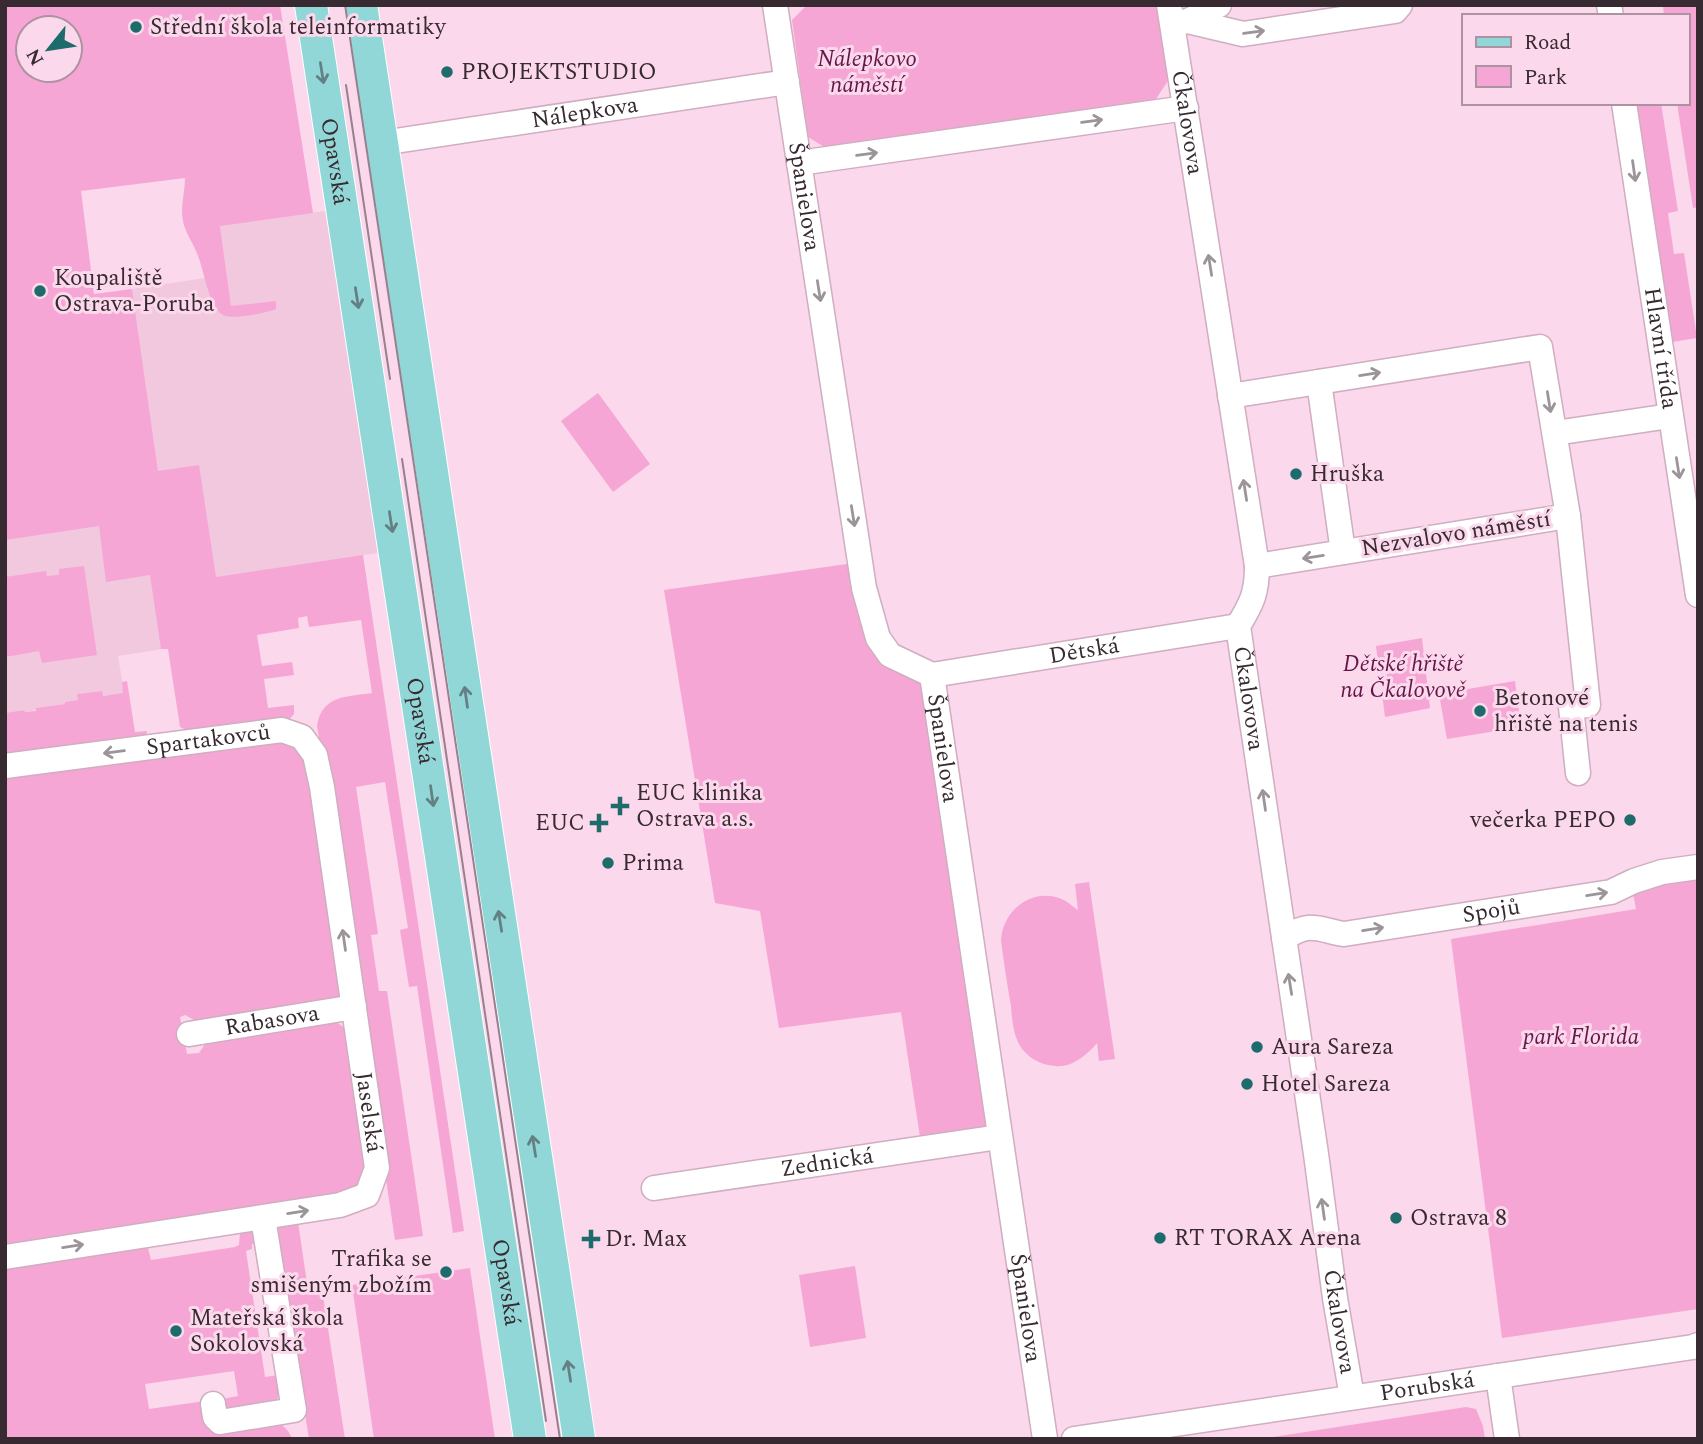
<svg xmlns="http://www.w3.org/2000/svg" width="1703" height="1444" font-family="Spectral,serif">
  <style>
    .built { fill: #f1c8de }
    .green { fill: #f6a6d4; fill-rule: evenodd }
    .lines { fill: none; stroke-linecap: round; stroke-linejoin: round }
    .minor-casing { stroke: #cfaec0; stroke-width: 27 }
    .major-casing { stroke: #fff; stroke-width: 34 }
    .minor { stroke: #fff; stroke-width: 24 }
    .major { stroke: #92d7d7; stroke-width: 32 }
    .tram { stroke: #98808d; stroke-width: 2 }
    .oneway { stroke: #9b9498 }
    .oneway2 { stroke: #648084 }
    .poi-dot { fill: #1e6b6b; stroke: #fbd8eb; stroke-width: 2.5 }
    .labels { text-anchor: middle; dominant-baseline: central; stroke-width: 6; stroke-linejoin: round; paint-order: stroke }
    .poi-label { font-size: 23px; fill: #372a31; stroke: #fbd8eb; text-anchor: start }
    .park-label { font-size: 23px; font-style: italic; fill: #64164a; stroke: #fbd8eb }
    .street-label { font-size: 23px; fill: #372a31; stroke: #fbd8eb }
  </style>
  <rect width="100%" height="100%" fill="#fbd8eb"/>
  <path class="built" d="M333,210l51,342 -167,25 9,62 -108,17 6,37 -22,3 -1,-5 -23,3v6l-13,2v2l-28,4v2l-13,2 -1,-2 -18,3v-266l153,25 -26,-183 73,-11 12,32 59,-2v-7l-45,6 -11,-82z"/>
  <g class="green">
    <path d="M5,5h275l33,208 -93,13 11,80 45,-5v8c-10,4 -45,11 -53,6 -14,-7 -19,-45 -25,-59 -4,-12 -13,-23 -15,-35 -3,-13 2,-29 2,-43l-104,13 13,103 38,-5 26,182 41,-6 17,112 147,-22 101,676 -11,2 -36,-247 -8,1 -9,-57 8,-2 -23,-146 -29,5 22,147 -7,1 8,56h8l36,245 -28,4 -67,-450 -11,-64c5,-31 29,-29 55,-33l-11,-73 -52,7 -2,-11 -9,2 1,10 -42,7 5,31 30,-4 2,13 -30,4 4,29 26,-3v9l-6,7 -102,9 -6,-3 -12,-78h-7l-11,-74 -44,7 -7,-56 -94,14zM28,28h42v42h-42z"/>
    <path d="M814,5h349l10,68 -17,26 -330,49 -18,-11 -16,-117 13,-13z"/>
    <path d="M1663,5h33l2,9v193l-5,1 -16,-105h10v-87h-23z"/>
    <path d="M1635,103h26l17,108 -10,2 6,41 10,-1 13,85 -25,4z"/>
    <path d="M598,393l52,71 -37,28 -52,-71z"/>
    <path d="M854,563l20,91 49,32 65,442 -68,9 -19,-125 -122,16 -19,-117 -45,-8 -51,-313z"/>
    <path d="M84,566l13,89 -55,8 -3,-12 -34,6v-80l41,-6 1,5 12,-1v-6z"/>
    <path d="M1422,638l8,70 -45,9 -9,-71z"/>
    <path d="M127,681l8,51 12,-1 -1,5 -141,28v-51l19,-3 1,2 11,-1v-3l29,-4v-2l13,-2 -1,-6 25,-3 1,5 20,-3 -1,-11z"/>
    <path d="M1515,681l6,46 -74,12 -8,-45z"/>
    <path d="M288,739l20,20 33,234 -6,7 -132,25 -18,-10 -5,2 7,37 12,-1 10,-15 122,-17c8,2 12,5 17,11l22,137 -12,22 -353,56v-470z"/>
    <path d="M1698,876v433l-196,29 -51,-399 185,-30 -3,-16 2,-5z"/>
    <path d="M1089,882l26,177 -16,2 -2,-18c-10,12 -25,25 -42,23 -15,-1 -29,-9 -36,-22 -6,-11 -7,-25 -8,-38 -4,-22 -7,-43 -10,-65 1,-29 29,-53 58,-43 7,2 13,8 19,12l-3,-26z"/>
    <path d="M298,1222l10,68 14,-1 23,150h-36l-33,-207 7,-9z"/>
    <path d="M249,1229l6,3 2,11 -5,1v5l-6,2 19,126 14,-2 2,19 -7,9 -52,13v-17l16,-3 -4,-25 -89,13 4,25 56,-8 3,17 67,3c8,4 14,9 17,18h-287v-169l14,-4 128,-22 4,16 84,-13 4,-2 1,-12z"/>
    <path d="M855,1266l11,72 -56,9 -11,-72z"/>
    <path d="M470,1268l25,171h-121l-22,-154z"/>
    <path d="M1466,1407l10,2 7,17 2,13h-225z"/>
  </g>
  <g class="lines">
    <g class="minor-casing">
      <g id="minor">
        <path id="s1" d="M775,5l89,583 14,50 12,17 42,20"/>
        <path id="s2" d="M1169,5l88,561c0,27 -5,37 -19,60l78,528 19,144 17,99"/>
        <path d="M1609,5l2,11"/>
        <path d="M1188,21l55,13 152,-23 5,-6"/>
        <path d="M1181,22l7,-1 31,-16"/>
        <path id="s3" d="M1624,103l74,492"/>
        <path id="s4" d="M382,143l405,-61"/>
        <path d="M799,163l387,-55"/>
        <path d="M1319,382l24,170"/>
        <path d="M1230,396l310,-49 28,169 -311,50"/>
        <path d="M1555,433l115,-17"/>
        <path d="M1568,516l20,189 -17,2 7,66"/>
        <path id="s5" d="M932,675l113,764"/>
        <path id="s6" d="M932,675l306,-49"/>
        <path id="s7" d="M5,766l277,-36 20,7 13,18 7,32 55,381 -10,27 -27,10 -335,52"/>
        <path id="s8" d="M1284,938c27,-17 32,-9 60,-4l267,-42 23,-11 28,-9 36,-5"/>
        <path id="s9" d="M189,1034l165,-27"/>
        <path id="s10" d="M654,1188l345,-51"/>
        <path d="M1498,1376l9,63"/>
        <path d="M213,1404l2,13 5,5 74,-12 -31,-192"/>
        <path id="s11" d="M1074,1439l619,-92 5,-2"/>
      </g>
    </g>
    <g class="major-casing">
      <g id="major">
        <path id="s12" d="M311,5l219,1434"/>
        <path d="M361,5l218,1434"/>
      </g>
    </g>
    <use href="#minor" class="minor"/>
    <use href="#major" class="major"/>
    <g class="tram">
      <path d="M345,5l215,1434"/>
      <path d="M346,85l44,294"/>
      <path d="M402,459l144,962"/>
    </g>
  </g>
  <defs><path id="oneway-shaft" d="M-6 0H5M1.5-3L5.5 0L1.5 3" fill="none" stroke-width="1.6" stroke-linecap="round" stroke-linejoin="round" transform="scale(1.75)"/></defs>
  <g class="oneway">
    <use href="#oneway-shaft" transform="translate(1254 32) rotate(-8)"/>
    <use href="#oneway-shaft" transform="translate(1092 121) rotate(-8)"/>
    <use href="#oneway-shaft" transform="translate(867 154) rotate(-8)"/>
    <use href="#oneway-shaft" transform="translate(1634 171) rotate(82)"/>
    <use href="#oneway-shaft" transform="translate(1210 265) rotate(-99)"/>
    <use href="#oneway-shaft" transform="translate(819 291) rotate(81)"/>
    <use href="#oneway-shaft" transform="translate(1370 374) rotate(-9)"/>
    <use href="#oneway-shaft" transform="translate(1549 402) rotate(81)"/>
    <use href="#oneway-shaft" transform="translate(1678 468) rotate(81)"/>
    <use href="#oneway-shaft" transform="translate(1245 490) rotate(-99)"/>
    <use href="#oneway-shaft" transform="translate(853 516) rotate(81)"/>
    <use href="#oneway-shaft" transform="translate(1313 557) rotate(171)"/>
    <use href="#oneway-shaft" transform="translate(114 752) rotate(173)"/>
    <use href="#oneway-shaft" transform="translate(1264 800) rotate(-98)"/>
    <use href="#oneway-shaft" transform="translate(1597 894) rotate(-9)"/>
    <use href="#oneway-shaft" transform="translate(1373 929) rotate(-9)"/>
    <use href="#oneway-shaft" transform="translate(344 940) rotate(-98)"/>
    <use href="#oneway-shaft" transform="translate(1290 984) rotate(-99)"/>
    <use href="#oneway-shaft" transform="translate(1323 1209) rotate(-98)"/>
    <use href="#oneway-shaft" transform="translate(298 1212) rotate(-9)"/>
    <use href="#oneway-shaft" transform="translate(73 1246) rotate(-9)"/>
  </g>
  <g class="oneway2">
    <use href="#oneway-shaft" transform="translate(322 73) rotate(81)"/>
    <use href="#oneway-shaft" transform="translate(357 298) rotate(81)"/>
    <use href="#oneway-shaft" transform="translate(391 522) rotate(81)"/>
    <use href="#oneway-shaft" transform="translate(466 697) rotate(-98)"/>
    <use href="#oneway-shaft" transform="translate(432 796) rotate(82)"/>
    <use href="#oneway-shaft" transform="translate(500 921) rotate(-99)"/>
    <use href="#oneway-shaft" transform="translate(534 1146) rotate(-99)"/>
    <use href="#oneway-shaft" transform="translate(569 1371) rotate(-99)"/>
  </g>
  <g class="poi-dot">
    <circle cx="136" cy="27" r="7"/>
    <circle cx="447" cy="72" r="7"/>
    <circle cx="40" cy="291" r="7"/>
    <circle cx="1296" cy="474" r="7"/>
    <circle cx="1480" cy="711" r="7"/>
    <path d="M616.5 795.5h7v7h7v7h-7v7h-7v-7h-7v-7h7z"/>
    <circle cx="1630" cy="820" r="7"/>
    <path d="M595.5 812.5h7v7h7v7h-7v7h-7v-7h-7v-7h7z"/>
    <circle cx="608" cy="863" r="7"/>
    <circle cx="1257" cy="1047" r="7"/>
    <circle cx="1247" cy="1084" r="7"/>
    <circle cx="1396" cy="1218" r="7"/>
    <circle cx="1160" cy="1238" r="7"/>
    <path d="M587.5 1228.5h7v7h7v7h-7v7h-7v-7h-7v-7h7z"/>
    <circle cx="446" cy="1272" r="7"/>
    <circle cx="176" cy="1331" r="7"/>
  </g>
  <g class="labels">
    <g class="poi-label">
      <text x="150" y="27">Střední škola teleinformatiky</text>
      <text x="461" y="72">PROJEKTSTUDIO</text>
      <text x="54" y="278">Koupaliště<tspan x="54" dy="26">Ostrava-Poruba</tspan></text>
      <text x="1310" y="474">Hruška</text>
      <text x="1494" y="698">Betonové<tspan x="1494" dy="26">hřiště na tenis</tspan></text>
      <text x="636" y="793">EUC klinika<tspan x="636" dy="26">Ostrava a.s.</tspan></text>
      <text x="1616" y="820" text-anchor="end">večerka PEPO</text>
      <text x="585" y="823" text-anchor="end">EUC</text>
      <text x="622" y="863">Prima</text>
      <text x="1271" y="1047">Aura Sareza</text>
      <text x="1261" y="1084">Hotel Sareza</text>
      <text x="1410" y="1218">Ostrava 8</text>
      <text x="1174" y="1238">RT TORAX Arena</text>
      <text x="605" y="1239">Dr. Max</text>
      <text x="432" y="1259" text-anchor="end">Trafika se<tspan x="432" dy="26">smišeným zbožím</tspan></text>
      <text x="190" y="1318">Mateřská škola<tspan x="190" dy="26">Sokolovská</tspan></text>
    </g>
    <g class="park-label">
      <text x="867" y="59">Nálepkovo<tspan x="867" dy="26">náměstí</tspan></text>
      <text x="1403" y="664">Dětské hřiště<tspan x="1403" dy="26">na Čkalovově</tspan></text>
      <text x="1581" y="1037">park Florida</text>
    </g>
    <g class="street-label">
      <text stroke="none"><textPath href="#s4" startOffset="205">Nálepkova</textPath></text>
      <text stroke="none"><textPath href="#s2" startOffset="119">Čkalovova</textPath></text>
      <text stroke="none"><textPath href="#s12" startOffset="158">Opavská</textPath></text>
      <text stroke="none"><textPath href="#s1" startOffset="194">Španielova</textPath></text>
      <text stroke="none"><textPath href="#s3" startOffset="248">Hlavní třída</textPath></text>
      <text transform="translate(1456 534) rotate(-9)">Nezvalovo náměstí</text>
      <text stroke="none"><textPath href="#s6" startOffset="154">Dětská</textPath></text>
      <text stroke="none"><textPath href="#s2" startOffset="705">Čkalovova</textPath></text>
      <text stroke="none"><textPath href="#s12" startOffset="724">Opavská</textPath></text>
      <text stroke="none"><textPath href="#s7" startOffset="205">Spartakovců</textPath></text>
      <text stroke="none"><textPath href="#s5" startOffset="74">Španielova</textPath></text>
      <text stroke="none"><textPath href="#s8" startOffset="212">Spojů</textPath></text>
      <text stroke="none"><textPath href="#s9" startOffset="84">Rabasova</textPath></text>
      <text stroke="none"><textPath href="#s7" startOffset="684">Jaselská</textPath></text>
      <text stroke="none"><textPath href="#s10" startOffset="175">Zednická</textPath></text>
      <text stroke="none"><textPath href="#s12" startOffset="1292">Opavská</textPath></text>
      <text stroke="none"><textPath href="#s5" startOffset="640">Španielova</textPath></text>
      <text stroke="none"><textPath href="#s2" startOffset="1335">Čkalovova</textPath></text>
      <text stroke="none"><textPath href="#s11" startOffset="357">Porubská</textPath></text>
    </g>
  </g>
  <rect width="1703" height="1444" fill="none" stroke="#372a31" stroke-width="14"/>
  <rect x="1462" y="14" width="228" height="91" fill="#fbd8eb" stroke="#ad92a1" stroke-width="2"/>
  <rect x="1476" y="37" width="35" height="10" fill="#92d7d7" stroke="#ad92a1" stroke-width="2"/>
  <text x="1524" y="49" font-size="21" fill="#372a31">Road</text>
  <rect x="1476" y="66" width="35" height="21" fill="#f6a6d4" stroke="#ad92a1" stroke-width="2"/>
  <text x="1524" y="84" font-size="21" fill="#372a31">Park</text>
  <g transform="translate(49 49) rotate(240)"><circle r="33" fill="#fbd8eb" stroke="#ad92a1" stroke-width="2"/>
  <path d="M0-5L12 26L0 18L-12 26Z" fill="#1e6b6b"/>
  <text y="-10" font-size="19" font-weight="bold" text-anchor="middle" fill="#372a31">N</text>
  </g>
</svg>
